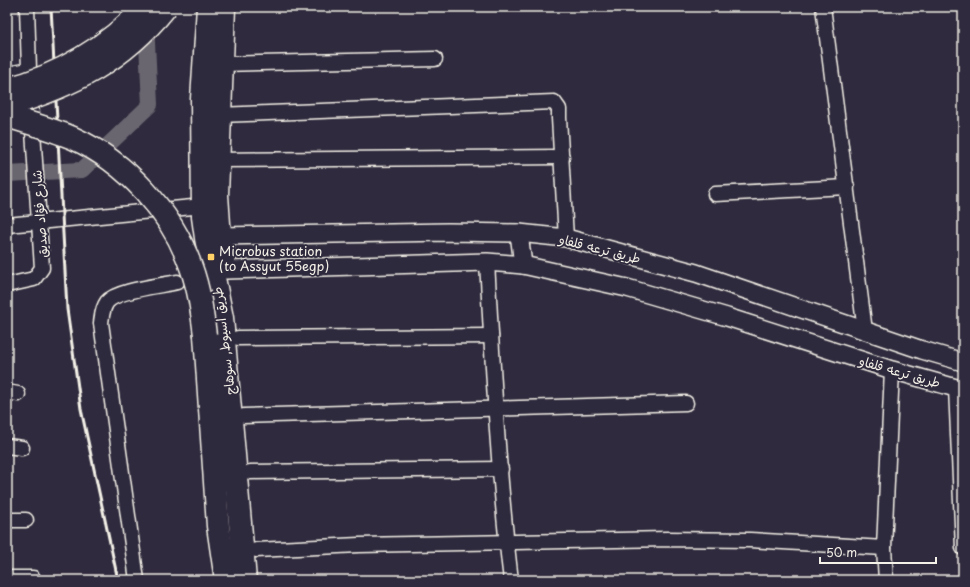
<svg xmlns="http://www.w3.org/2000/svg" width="970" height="587" font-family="'Playpen Sans','Playpen Sans Arabic',sans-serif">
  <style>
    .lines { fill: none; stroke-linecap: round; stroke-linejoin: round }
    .canal { stroke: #6a6670; stroke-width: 16 }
    .minor-casing { stroke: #f4f1e8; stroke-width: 17 }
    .tertiary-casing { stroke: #f4f1e8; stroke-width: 20 }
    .primary-casing { stroke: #f4f1e8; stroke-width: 25 }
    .minor { stroke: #2f2a3d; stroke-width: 14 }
    .tertiary { stroke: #2f2a3d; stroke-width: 17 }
    .primary { stroke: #2f2a3d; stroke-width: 22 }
    .rail { stroke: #f4f1e8; stroke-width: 3 }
    .primary-bridge-casing { stroke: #f4f1e8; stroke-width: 25; stroke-linecap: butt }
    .primary-bridge { stroke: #2f2a3d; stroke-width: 22 }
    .poi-dot { fill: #ffd166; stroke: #2f2a3d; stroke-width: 1.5 }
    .labels { text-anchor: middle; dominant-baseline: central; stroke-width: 3.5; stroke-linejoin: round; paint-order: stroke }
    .street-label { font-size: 13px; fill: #f4f1e8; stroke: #2f2a3d }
    .poi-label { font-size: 13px; fill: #f4f1e8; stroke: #2f2a3d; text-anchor: start }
  </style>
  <rect width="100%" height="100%" fill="#2f2a3d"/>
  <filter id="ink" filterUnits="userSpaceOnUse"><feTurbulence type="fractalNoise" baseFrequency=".025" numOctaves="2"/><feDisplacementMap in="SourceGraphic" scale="8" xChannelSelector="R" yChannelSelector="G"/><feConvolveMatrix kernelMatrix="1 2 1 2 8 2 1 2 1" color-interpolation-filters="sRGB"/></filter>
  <g filter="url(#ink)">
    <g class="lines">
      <path class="canal" d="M7,174l75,-4 68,-65 -4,-83"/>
      <g class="minor-casing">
        <g id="minor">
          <path d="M823,7l42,324"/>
          <path d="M221,64l214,-5"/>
          <path d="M7,74l22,-4"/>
          <path d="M219,115l335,-13 5,7v9l7,120"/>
          <path d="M218,160l344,-3"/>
          <path d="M715,194l132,-7"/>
          <path d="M7,225l196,-19"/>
          <path d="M487,262c6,106 11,213 24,318"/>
          <path d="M7,285l27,-6 8,-11 -13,-198 -2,-63"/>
          <path d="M238,338l253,-2"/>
          <path d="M956,388l7,160"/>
          <path d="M7,392l11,2"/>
          <path d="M244,416l442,-13"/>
          <path d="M7,446l15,2"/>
          <path d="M250,472l251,-3"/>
          <path d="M7,520h19"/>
          <path d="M256,550l103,-5 308,-6 83,1 134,8"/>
          <path d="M7,578h26"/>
          <path d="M137,580l-36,-257c1,-7 1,-14 6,-21 10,-12 54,-16 70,-20"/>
          <path d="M886,580l-2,-32 8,-178"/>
        </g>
      </g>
      <g class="tertiary-casing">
        <g id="tertiary">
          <path d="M519,233l4,32"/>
          <path d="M221,236l227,-4 71,1 47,5 130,35 226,77 41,12"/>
          <path d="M226,270l261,-8 36,3 104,23 100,29 165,53 71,20"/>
        </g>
      </g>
      <g class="primary-casing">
        <g id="primary">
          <path d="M208,7l-6,92 1,118 3,21 16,80 23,262"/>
          <path d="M224,7l-7,188 2,29 6,41"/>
          <path d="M205,335l13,191 8,54"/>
        </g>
      </g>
      <use href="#minor" class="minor"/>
      <use href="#tertiary" class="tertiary"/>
      <use href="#primary" class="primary"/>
      <path class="rail" d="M51,7l16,302 14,100 37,171"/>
      <g class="primary-bridge-casing">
        <g id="primary-bridge">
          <path d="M7,89c53,-13 101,-43 138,-82"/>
          <path d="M7,106c66,-21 115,-44 159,-99"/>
          <path d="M7,116c22,7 45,13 66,22 53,24 99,74 118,129 8,22 11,44 14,68"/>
        </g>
      </g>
      <use href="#primary-bridge" class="primary-bridge"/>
    </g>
  </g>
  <rect class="poi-dot" x="207" y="253" width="8" height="8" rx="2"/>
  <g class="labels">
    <g class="street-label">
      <text transform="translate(39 214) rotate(-94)">شارع فؤاد صديق</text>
      <text transform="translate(600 248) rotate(14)">طريق ترعه قلفاو</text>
      <text transform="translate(223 341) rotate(-97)">طريق اسيوط, سوهاج</text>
      <text transform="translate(900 371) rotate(16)">طريق ترعه قلفاو</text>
    </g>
    <g class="poi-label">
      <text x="219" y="250">Microbus station<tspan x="219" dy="15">(to Assyut 55egp)</tspan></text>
    </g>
  </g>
  <rect width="970" height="587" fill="none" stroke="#2f2a3d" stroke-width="24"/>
  <rect x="12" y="12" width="946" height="563" fill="none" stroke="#f4f1e8" stroke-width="1.5" filter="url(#ink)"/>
  <path d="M820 557v6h116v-6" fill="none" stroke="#f4f1e8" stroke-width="2"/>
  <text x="826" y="557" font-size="12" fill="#f4f1e8" stroke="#2f2a3d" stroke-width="3" paint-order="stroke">50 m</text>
</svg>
